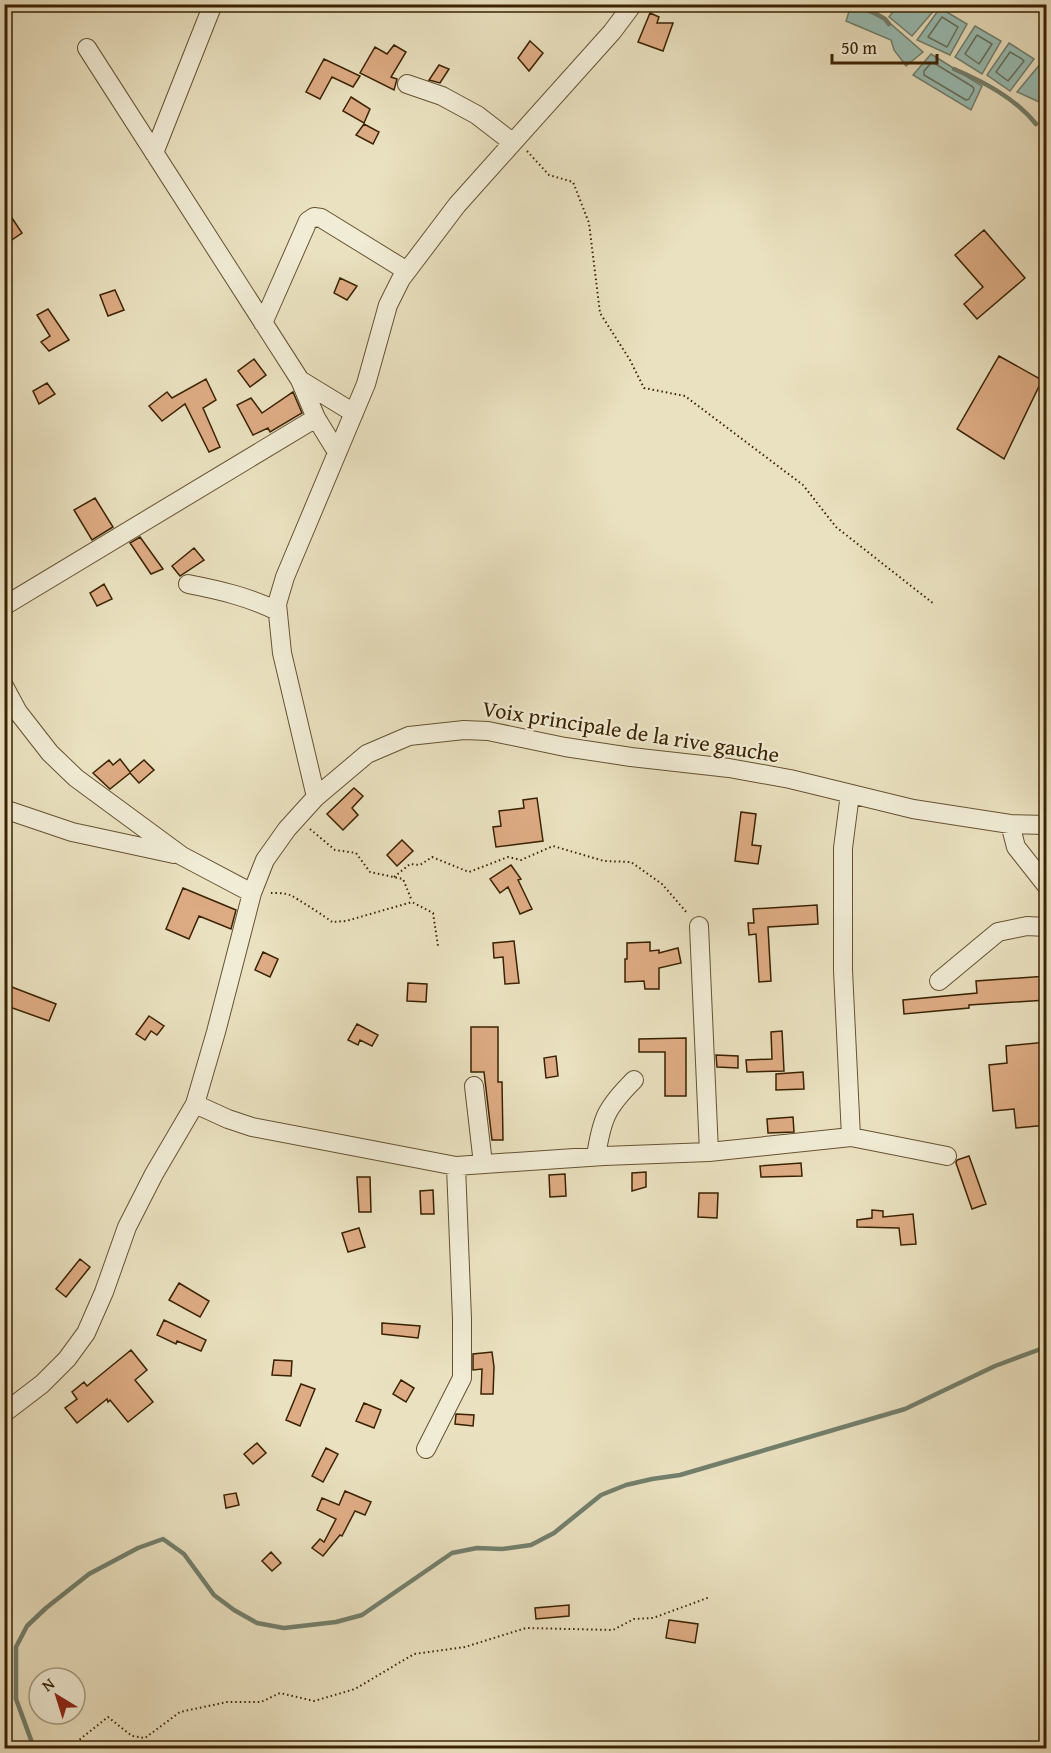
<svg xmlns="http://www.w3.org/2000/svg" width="1051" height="1753" font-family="'Gentium Book Plus',serif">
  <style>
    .water { fill: #98bdb4; stroke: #727f6c; stroke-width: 1.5 }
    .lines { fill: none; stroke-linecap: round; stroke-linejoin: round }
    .shore { stroke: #69705a; stroke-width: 1.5 }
    .stream { stroke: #727f6c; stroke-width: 4.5 }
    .building { fill: #deac84; stroke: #3a2201; stroke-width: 1.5 }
    .minor-casing { stroke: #665231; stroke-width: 20 }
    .path { stroke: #3a2201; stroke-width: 2; stroke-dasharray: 1.5 3; stroke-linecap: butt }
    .minor { stroke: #f1ecd6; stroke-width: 18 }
    .labels { text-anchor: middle; stroke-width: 4.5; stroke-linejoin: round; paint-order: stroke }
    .street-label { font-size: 22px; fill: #3a2201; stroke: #f1ecd6 }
  </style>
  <rect width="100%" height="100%" fill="#eae1c0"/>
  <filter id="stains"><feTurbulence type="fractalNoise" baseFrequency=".00333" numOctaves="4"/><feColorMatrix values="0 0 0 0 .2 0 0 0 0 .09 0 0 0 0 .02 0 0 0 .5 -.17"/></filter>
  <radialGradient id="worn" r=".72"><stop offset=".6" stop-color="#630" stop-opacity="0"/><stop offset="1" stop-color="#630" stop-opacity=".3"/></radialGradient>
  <path class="water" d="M899 4 934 5 937 7 912 36 889 17Z
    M851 5 885 19 923 52 906 66 894 50 891 40 846 21Z
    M940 8 967 24 950 55 917 40Z
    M975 26 1001 41 982 74 955 57Z
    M1009 43 1034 59 1010 91 987 75Z
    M931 54 982 86 971 110 913 75Z
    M1041 63 1046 66V105L1017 92Z"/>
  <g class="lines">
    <path class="shore" d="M942 17 958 27 947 47 928 37Z
      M977 35 992 44 979 64 965 54Z
      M1010 52 1022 59 1024 61 1008 81 996 72Z
      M931 63H934L973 87 974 90 969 99 966 100 924 75V71Z"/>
    <path class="stream" d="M859 4 885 19 889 24
      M954 69C984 82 1015 98 1036 124
      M34 1748 16 1699V1647L27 1626 46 1608 89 1574 138 1548 163 1539 184 1554 214 1595 234 1610 257 1623 284 1628 336 1622 362 1615 452 1553 477 1548 502 1549 531 1545 554 1533 601 1495 626 1485 652 1479 680 1475 905 1409 995 1366 1046 1347"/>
  </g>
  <path class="building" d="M650 13 659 17 657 23H673L663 51 638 42Z
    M530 41 543 53 529 71 518 58Z
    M394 45 406 52 391 77 397 79 394 90 360 73 375 47 387 54Z
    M324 59 360 76 353 87 332 77 320 99 306 92Z
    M439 65 449 69 440 83 429 80Z
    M351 97 370 109 364 123 343 111Z
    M364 124 379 132 373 144 356 135Z
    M12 218 22 233 4 245V223Z
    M984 230 1025 278 977 319 964 304 983 287 955 255Z
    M340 278 357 286 347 300 334 293Z
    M115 290 124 310 108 316 100 295Z
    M48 309 69 340 49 351 41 342 50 336 37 315Z
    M999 356 1042 380 1004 459 957 429Z
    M254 359 266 375 250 387 238 371Z
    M206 379 216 400 203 408 220 447 209 452 185 404 162 421 149 406 167 392 172 398Z
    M47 383 55 394 39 404 33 391Z
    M293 392 302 413 270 432 268 428 253 435 237 405 251 398 262 413Z
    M95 498 113 527 92 540 74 510Z
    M140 537 163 569 151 574 130 543Z
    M194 548 204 560 180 576 172 566Z
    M104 584 112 599 97 606 90 593Z
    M120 759 130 772 144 760 154 770 139 783 130 773 110 789 93 773 109 760 113 765Z
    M354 788 363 796 352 808 358 815 343 830 327 814Z
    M537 798 543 841 496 847 493 827 501 826 499 811 524 808 523 800Z
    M741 812 756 814 752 845 761 846 758 864 735 861Z
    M402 840 413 851 397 866 387 855Z
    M511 865 521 879 518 880 532 909 520 914 508 887 500 893 490 879Z
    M183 888 236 910 231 929 199 916 189 939 166 929Z
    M817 905 818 924 768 927 771 981 759 982 756 934 749 935 748 923H754L753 909Z
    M514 941 519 983 505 984 503 957 494 958 493 943Z
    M650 942V951L659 950V953L678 948 681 963 659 968V989H645L644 981 625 982V959H627V943Z
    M263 952 278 959 270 977 255 970Z
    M1047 976V1000L969 1005V1008L904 1014 903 1000 977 993 976 981Z
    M408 983 427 984 426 1002 407 1001Z
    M4 984 56 1004 49 1021 4 1005Z
    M149 1016 164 1026 157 1035 151 1031 145 1040 136 1034Z
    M357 1024 378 1035 372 1046 360 1040 358 1045 348 1040Z
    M471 1027H498V1082H502L503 1140H492L484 1072H471Z
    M782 1031 784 1071 747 1072 746 1060 772 1059 771 1032Z
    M686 1038V1096H665V1052H639V1039Z
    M1047 1042V1125L1016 1128 1014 1109 993 1111 989 1065 1007 1063 1006 1046Z
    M716 1055 738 1056V1068L717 1067Z
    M556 1056 558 1076 546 1078 544 1058Z
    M803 1072 804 1089 776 1090V1074Z
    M793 1117 794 1132 768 1133 767 1119Z
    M969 1156 986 1204 972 1209 956 1163 957 1160Z
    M801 1163 802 1176 761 1177 760 1166Z
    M646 1172V1187L632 1191V1173Z
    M565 1174 566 1196 550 1197 549 1175Z
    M357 1177H370L371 1212H359Z
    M433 1190 434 1214H421L420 1191Z
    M699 1193H718L717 1218 698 1217Z
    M872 1210 883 1211V1217L913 1214 916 1244 901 1245 899 1228 857 1227V1220L872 1218Z
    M359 1228 365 1247 348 1252 342 1233Z
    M80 1259 90 1267 66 1297 56 1289Z
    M179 1283 209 1301 200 1317 169 1300Z
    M164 1320 206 1340 201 1351 177 1341 176 1344 157 1335Z
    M382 1323 420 1326 418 1338 382 1334Z
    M131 1350 147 1370 135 1380 153 1402 128 1422 110 1400 108 1402 107 1399 77 1423 65 1408 77 1399 72 1392 84 1382 87 1386Z
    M492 1352 494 1367 493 1394H481L482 1369 473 1370V1354Z
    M274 1360 292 1361 291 1376 272 1375Z
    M401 1380 414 1388 406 1402 393 1394Z
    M301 1384 315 1389 300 1426 286 1420Z
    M364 1403 381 1410 374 1428 356 1421Z
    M456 1414 474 1415 473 1426 455 1424Z
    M257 1443 266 1453 253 1464 244 1454Z
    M326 1448 338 1454 323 1482 312 1476Z
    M345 1491 371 1502 365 1515 355 1511 342 1536 340 1535 323 1556 312 1548 320 1539 324 1542 336 1519 317 1510 322 1498 339 1505Z
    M236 1493 239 1505 226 1508 224 1495Z
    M271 1552 281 1563 272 1571 262 1561Z
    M569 1605V1616L536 1619 535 1608Z
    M669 1620 698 1624 695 1643 666 1638Z"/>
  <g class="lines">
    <g class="minor-casing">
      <path id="minor" d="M87 48 300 380 354 413
        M407 84 442 96 477 115 512 142
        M154 153 213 4
        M263 323 308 221 314 217 321 218 407 271
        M300 380 316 418 337 452
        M188 584C219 590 249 597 277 611
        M4 606 316 418
        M4 686 18 712 50 753 76 778 182 856 252 893
        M316 797 282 653 277 604 285 577 366 384 388 305 401 279 457 205 612 32 633 4
        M4 809 72 832 174 854
        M1010 824 1016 847 1046 885
        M699 926 709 1152
        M939 981 998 932 1027 926 1046 927
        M474 1086 483 1164
        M195 1104 228 1119 252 1127 456 1166 604 1156 709 1152 851 1137 843 970V848L850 794
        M851 1137 947 1156
        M596 1156C602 1118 606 1108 634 1080
        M4 1413 42 1384 67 1359 86 1333 104 1292 127 1227 154 1174 195 1104 216 1032 252 893 265 860 287 829 316 797 367 754 409 736 464 730 488 731 565 747 631 757 729 768 790 779 913 809 1010 824 1046 825
        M426 1449 462 1378V1319L456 1166"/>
    </g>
    <path class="path" d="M527 151 549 175 573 182 589 223 600 313 630 360 644 388 685 396 803 485 836 527 934 604
      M310 829 335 850 356 853 370 872 403 879 412 901
      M394 877 410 864 420 865 432 857 469 872 508 857 521 860 553 846 604 861 631 862 662 884 688 914
      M271 893C277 893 285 893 290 895 295 897 329 919 332 922L346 921 412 902 433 913 438 946
      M69 1748 108 1717 132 1736 145 1738 180 1712 227 1702H261L280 1693 314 1701 355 1689 414 1654 465 1647 526 1628 613 1630 634 1619 653 1618 710 1597"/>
    <use href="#minor" class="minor"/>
  </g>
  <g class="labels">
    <g class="street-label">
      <text transform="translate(631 731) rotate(9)" y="8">Voix principale de la rive gauche</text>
    </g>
  </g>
  <rect width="1051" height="1753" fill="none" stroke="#eae1c0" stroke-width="24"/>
  <rect x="6" y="6" width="1039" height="1741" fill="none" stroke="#3a2201" stroke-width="3"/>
  <rect x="12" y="12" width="1027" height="1729" fill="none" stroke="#3a2201" stroke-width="1.5"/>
  <g transform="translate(57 1696) rotate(322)"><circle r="28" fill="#f1ecd6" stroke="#a89b81" stroke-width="1.5"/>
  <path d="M0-4.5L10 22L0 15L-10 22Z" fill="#8f2418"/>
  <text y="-9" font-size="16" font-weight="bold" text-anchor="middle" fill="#3a2201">N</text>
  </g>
  <path d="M832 54v9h105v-9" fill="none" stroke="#3a2201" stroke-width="3"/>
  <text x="841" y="54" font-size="18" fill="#3a2201" stroke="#f1ecd6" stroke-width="4.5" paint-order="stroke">50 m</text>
  <rect width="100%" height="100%" filter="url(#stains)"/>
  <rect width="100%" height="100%" fill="url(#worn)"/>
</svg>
